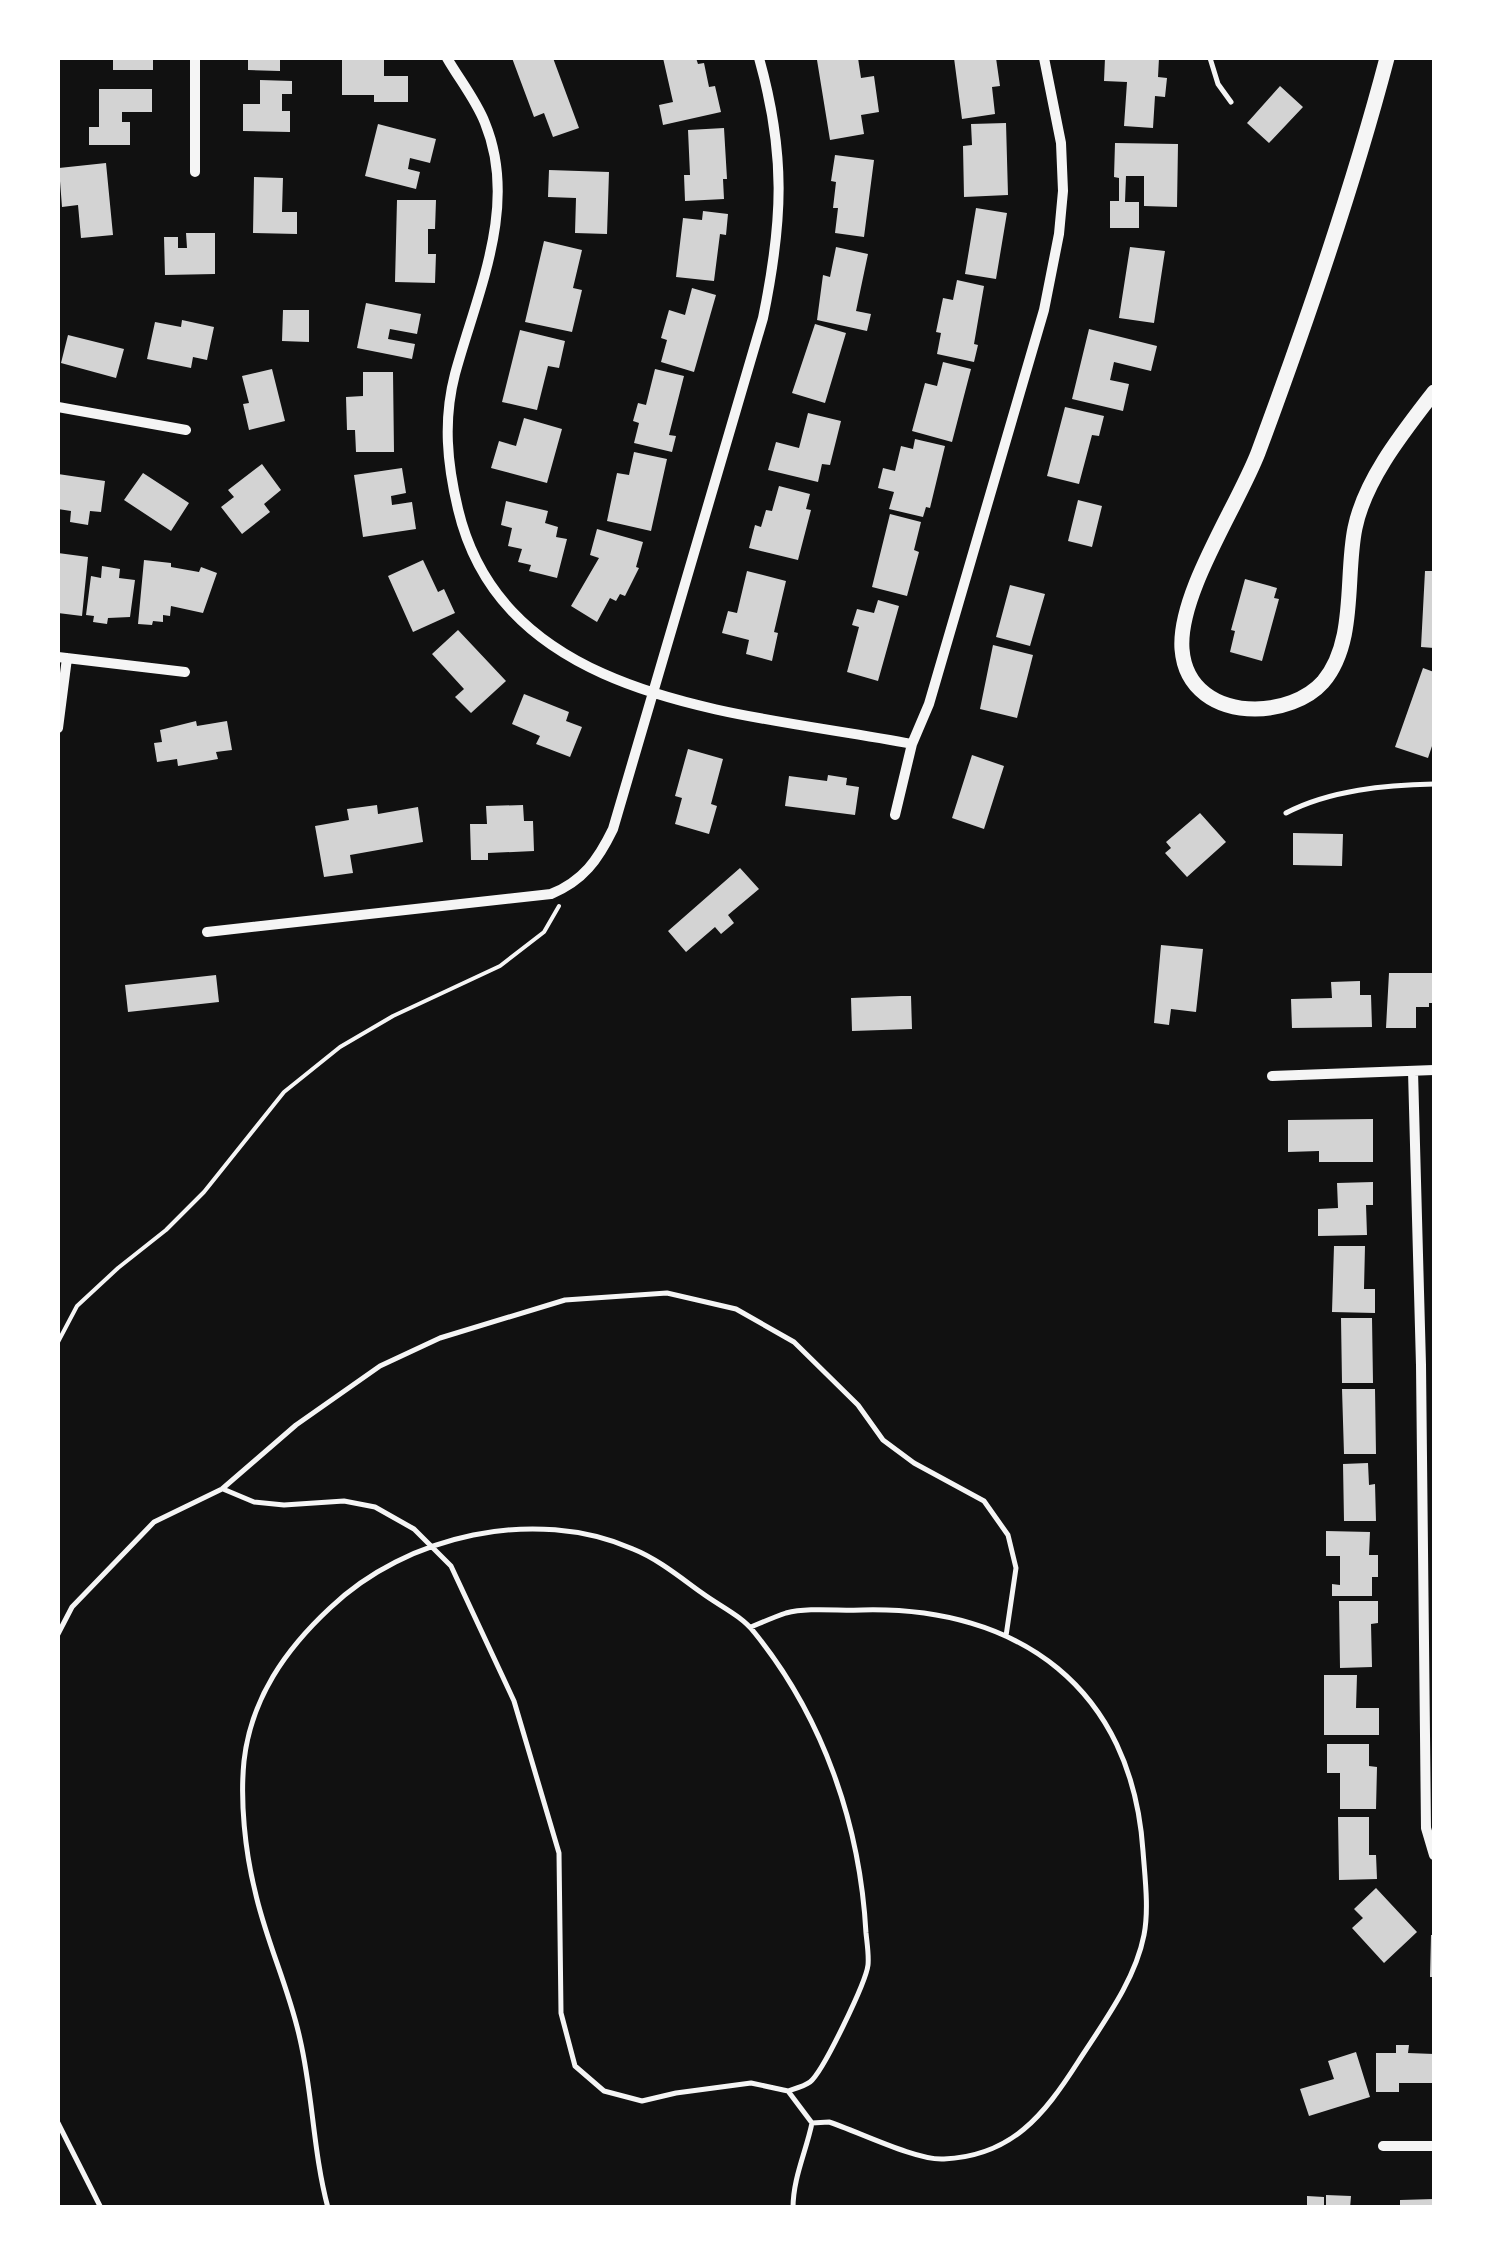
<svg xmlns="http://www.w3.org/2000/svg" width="1492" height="2265" font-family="Cabin,sans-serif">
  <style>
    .building { fill: #d3d3d3 }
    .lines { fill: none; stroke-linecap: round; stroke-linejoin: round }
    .path { stroke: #f5f5f5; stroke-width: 4 }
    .service { stroke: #f5f5f5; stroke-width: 5 }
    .minor { stroke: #f5f5f5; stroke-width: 10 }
    .secondary { stroke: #f5f5f5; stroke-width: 15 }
  </style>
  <rect width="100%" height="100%" fill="#111"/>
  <path class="building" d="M113 58H153V70H113Z
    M248 58H280V71L248 70Z
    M342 58H384V76H408V102H374V95H342Z
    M512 58H553L579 128 553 137 544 113 534 117Z
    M663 58H696L698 64 704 63 709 87 715 86 721 112 663 125 659 105 673 102Z
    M832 58H858L861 78 874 76 879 112 861 115 864 134 830 140 817 60Z
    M954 58H996L1000 86 992 87 995 114 962 119Z
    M1105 58H1159L1158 77 1167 78 1165 97 1155 96 1153 128 1124 126 1127 82 1104 81Z
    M260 80 292 81V94H282V111H290V132L243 131V104H260Z
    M1280 86 1303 107 1269 143 1247 123Z
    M99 89H152V112H122V122H130V145H89V127H99Z
    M1006 123 1008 195 964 197 963 146 972 145 971 124Z
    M378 124 436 139 430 163 410 158 408 169 420 172 416 189 365 176Z
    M724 128 727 179H723L724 199 685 201 684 175H690L688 130Z
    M1115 143 1178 144 1177 207 1144 206V176H1126L1125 202H1139V228H1110V201H1119V178L1114 177Z
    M835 155 874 160 864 237 835 233 838 208H833L836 182 831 181Z
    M106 163 113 235 81 238 78 205 62 207 59 168Z
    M549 170 609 172 607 234 575 233 576 198 548 197Z
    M254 177 283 178 282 212H297V234L253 233Z
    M397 200H436L435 229H428V254H436L435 283 395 282Z
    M976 208 1007 213 996 279 965 274Z
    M703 211 728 214 726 235 720 234 714 281 676 277 683 218 702 220Z
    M186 233H215V274L165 275 164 237H178V248H187Z
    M544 241 582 250 573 288 582 290 572 332 525 322Z
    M836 247 868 254 856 311 871 314 867 331 817 320 823 275 830 277Z
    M1130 247 1165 251 1154 323 1119 318Z
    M957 280 984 286 974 344 978 345 974 362 937 354 941 333 936 332 943 298 953 300Z
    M692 288 716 295 694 372 661 362 667 340 661 338 669 310 685 315Z
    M366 303 421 314 417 334 390 329 388 339 415 344 412 359 357 348Z
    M283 310H309V342L282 341Z
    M182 320 214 327 207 360 193 357 191 368 147 359 155 322 181 327Z
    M815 324 846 333 825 403 792 393Z
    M1089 329 1157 346 1151 371 1114 362 1110 380 1129 384 1123 411 1072 399Z
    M520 330 565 341 559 368 548 366 537 410 502 402Z
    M68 335 124 349 116 378 61 363Z
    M943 362 971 369 952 442 912 431 925 383 937 386Z
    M272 369 285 421 249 430 243 404 249 403 242 376Z
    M655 369 684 376 669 435 676 436 672 452 634 443 639 423 633 421 638 403 646 405Z
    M363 372H393L394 452H356L355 430H347L346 397 363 396Z
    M1065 407 1104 416 1099 436 1092 435 1079 484 1047 476Z
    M808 413 841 421 830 465 822 464 818 482 768 470 776 442 799 448Z
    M524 418 562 429 547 483 491 468 499 441 516 446Z
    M915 439 945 446 930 508 926 507 923 517 889 509 894 492 878 488 883 468 895 471 901 446 913 449Z
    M634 452 667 459 651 531 607 521 617 473 629 475Z
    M262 464 281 490 264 504 270 512 242 534 221 507 234 497 228 490Z
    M402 468 406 493 391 496 392 505 412 502 416 529 363 537 354 475Z
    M143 473 189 503 171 531 124 500Z
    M58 474 105 481 101 512 90 511 88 525 70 522 71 511 58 509Z
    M779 486 810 494 806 509 811 510 798 560 749 548 755 525 761 527 766 510 772 511Z
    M1078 500 1102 506 1092 547 1068 541Z
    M506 501 548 511 545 523 558 527 556 537 567 539 557 578 529 571 531 565 518 562 522 549 508 546 512 528 501 525Z
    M890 514 921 522 914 550 919 552 907 596 872 587Z
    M597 529 643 542 636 567 639 568 625 596 620 594 616 601 610 598 597 622 571 606 599 558 590 555Z
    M58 553 88 557 82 616 58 613Z
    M144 560 171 563V567L199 572 201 567 217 573 203 613 171 606 170 616 163 615V622L153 621 152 625 138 624Z
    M423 560 438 592 444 589 455 613 413 632 388 576Z
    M102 566 120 569 119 578 135 580 130 617 108 618 107 624 93 622 94 616 86 615 91 576 101 578Z
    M747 571 786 581 774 632 778 633 772 661 746 654 749 640 722 633 728 611 737 613Z
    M1425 571H1434V648L1421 647Z
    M1245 579 1277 588 1274 598 1279 599 1262 661 1230 652 1235 631 1231 630Z
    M1010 585 1045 594 1030 646 996 637Z
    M878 600 899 606 878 681 847 672 859 627 852 625 857 609 874 613Z
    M458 630 506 681 471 713 455 697 464 689 432 654Z
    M993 645 1033 655 1017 718 980 709Z
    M1423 668 1434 672V740L1428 758 1395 747Z
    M524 694 569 712 566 721 582 727 570 757 536 744 540 736 512 724Z
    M196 721 197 726 227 721 232 750 216 752 218 759 178 766 177 759 157 762 154 743 162 742 160 730Z
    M688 749 723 759 711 804 717 806 709 834 675 824 682 798 675 796Z
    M972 755 1004 766 984 829 952 818Z
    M828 775 847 778 846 785 859 787 855 815 785 806 789 776 827 781Z
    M377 805 378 814 418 807 423 842 350 855 353 873 324 877 315 826 349 820 347 809Z
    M523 805 524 821H533L534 851 488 853V860H471L470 824H487L486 806Z
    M1200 813 1226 842 1187 877 1165 853 1171 848 1166 842Z
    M1293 833 1343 834 1342 866 1293 865Z
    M740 868 759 889 728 915 734 923 721 934 715 927 686 952 668 931Z
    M1161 945 1203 949 1196 1012 1171 1009 1169 1025 1154 1023Z
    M1389 973H1434V1003H1429V1007H1416V1028H1386Z
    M216 975 219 1002 128 1012 125 985Z
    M1360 981V995H1371L1372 1027 1292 1028 1291 999 1332 998 1331 982Z
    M901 996H911L912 1029 852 1031 851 998Z
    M1373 1119V1162H1319V1151L1288 1152V1120Z
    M1373 1182V1205H1366L1367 1235 1318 1236V1209L1338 1208 1337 1183Z
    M1334 1246H1365L1364 1289H1375V1313L1332 1312Z
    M1341 1318H1372L1373 1383H1342Z
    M1342 1389H1375L1376 1454H1344Z
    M1368 1463 1369 1485 1375 1484 1376 1521H1344L1343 1464Z
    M1326 1531 1370 1532 1369 1555H1378V1577H1372V1596H1332V1584L1340 1585V1556H1326Z
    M1339 1601H1378V1623L1371 1624 1372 1667 1340 1668Z
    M1324 1675H1357L1356 1708H1379V1735H1324Z
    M1327 1744H1369V1766L1377 1767 1376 1809H1340V1773H1327Z
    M1338 1817H1369V1855H1376L1377 1879 1339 1880Z
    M1376 1888 1417 1932 1384 1963 1352 1928 1363 1918 1354 1909Z
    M1431 1935H1434V1977H1430Z
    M1396 2045H1409L1408 2053 1434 2054V2083H1399V2092H1376V2053H1396Z
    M1356 2052 1370 2097 1309 2116 1300 2089 1334 2079 1328 2061Z
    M1326 2195 1351 2196 1350 2208H1326Z
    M1307 2196 1324 2197V2208H1307Z
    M1434 2199V2208H1400V2200Z"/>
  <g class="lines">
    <path class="path" d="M58 1342 77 1306 118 1268 166 1230 204 1192 284 1092 340 1047 393 1016 500 966 544 932 559 906"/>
    <path class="service" d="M1210 58 1218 84 1231 102
      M1286 813C1330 790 1386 785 1434 784
      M223 1489 254 1502 284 1505 344 1501 375 1507 414 1529 451 1566 514 1701 559 1853 561 2013 575 2066 604 2091 642 2101 676 2093 751 2083 788 2091
      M751 1627C763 1622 774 1617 786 1613 809 1607 839 1611 862 1610 1020 1606 1132 1689 1143 1851 1145 1878 1149 1909 1144 1935 1135 1981 1103 2023 1078 2062 1044 2115 1012 2156 944 2159 917 2161 857 2131 829 2122L812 2123
      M58 1634 72 1607 154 1522 222 1489 296 1425 380 1366 440 1338 565 1300 667 1293 736 1309 794 1342 858 1405 883 1440 914 1463 984 1501 1008 1535 1016 1568 1006 1636
      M58 2123 101 2208
      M328 2208C313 2152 313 2095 300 2039 289 1988 266 1941 255 1891 245 1851 240 1801 244 1761 251 1698 286 1649 330 1608 406 1535 535 1506 633 1549 658 1559 681 1578 702 1593 718 1605 742 1616 754 1632 823 1717 860 1824 866 1933 867 1943 869 1955 868 1965 866 1982 823 2072 810 2082 805 2086 794 2089 788 2091L812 2123C806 2152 793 2178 793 2208"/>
    <path class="minor" d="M447 58C459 79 476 100 485 123 519 206 477 293 455 374 443 420 447 463 458 509 505 707 749 712 912 744
      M195 172V58
      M58 407 186 430
      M58 657 185 672
      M58 728 67 658
      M895 815 912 744 929 704 1044 310 1059 234 1063 191 1061 143 1044 58
      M207 932 551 894C583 881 598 860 613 829L763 318C783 221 786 154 759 58
      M1413 1071 1421 1365 1426 1828 1434 1855
      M1272 1076 1434 1070
      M1383 2146H1434"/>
    <path class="secondary" d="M1387 58C1352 191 1306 324 1258 453 1237 507 1178 594 1182 649 1185 689 1217 709 1255 709 1279 709 1307 700 1323 682 1357 642 1345 576 1355 528 1365 479 1404 431 1434 392"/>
  </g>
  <rect width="1492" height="2265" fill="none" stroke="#ffffff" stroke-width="120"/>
</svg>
